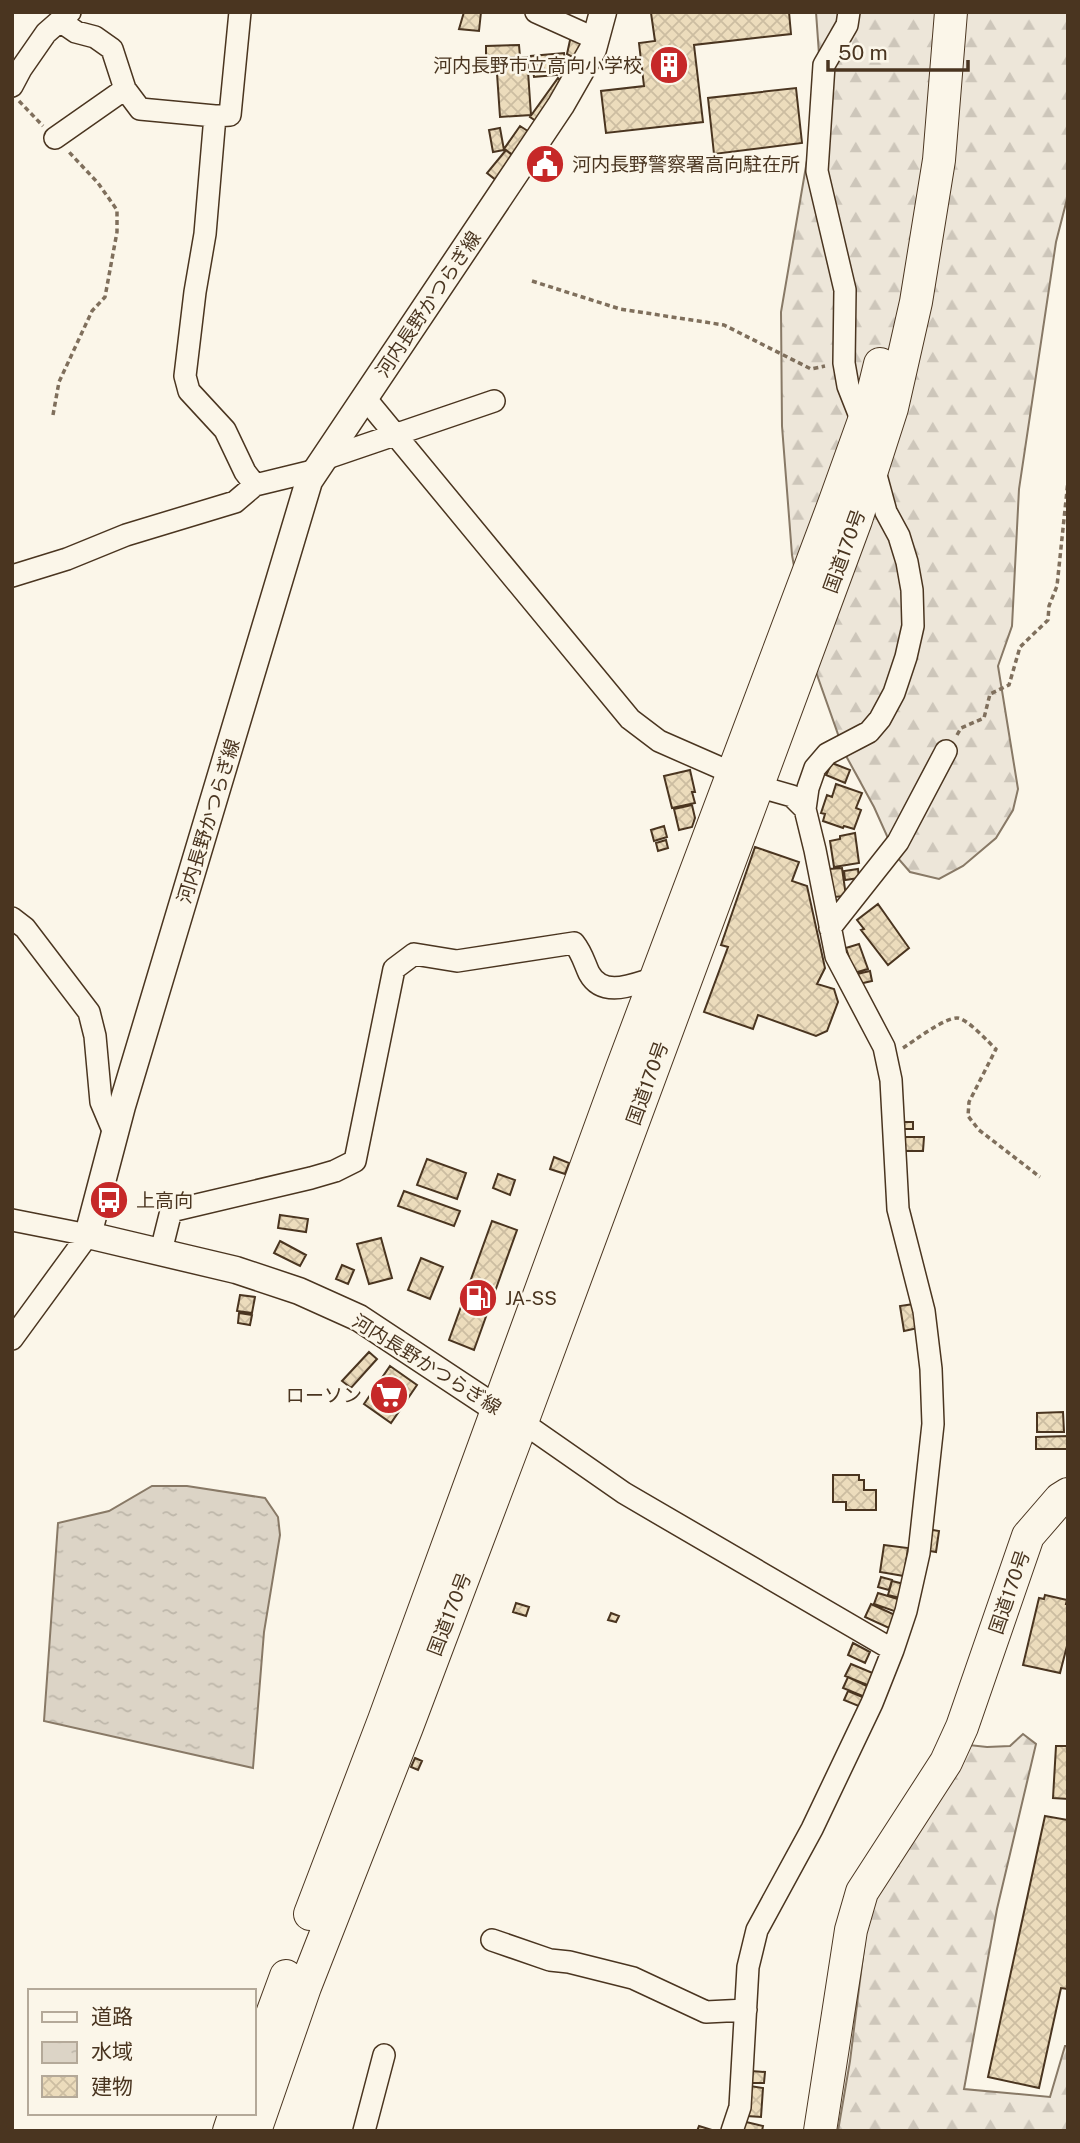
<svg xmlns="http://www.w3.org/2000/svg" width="1080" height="2143" font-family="'Public Sans','Noto Sans JP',sans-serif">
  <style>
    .forest { fill: url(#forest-firs); stroke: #887966; stroke-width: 2 }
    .water { fill: url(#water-ripples); stroke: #887966; stroke-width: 2 }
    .building { fill: url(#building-cross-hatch); stroke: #4a3520; stroke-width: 2 }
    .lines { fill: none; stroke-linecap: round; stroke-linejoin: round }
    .minor-casing { stroke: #4a3520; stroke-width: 24 }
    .major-casing { stroke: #4a3520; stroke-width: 29 }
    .highway-casing { stroke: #4a3520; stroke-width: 34 }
    .path { stroke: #7f6f5c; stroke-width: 3.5; stroke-dasharray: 5 3.5; stroke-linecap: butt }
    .minor { stroke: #fbf6e9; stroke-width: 21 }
    .major { stroke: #fbf6e9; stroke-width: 26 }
    .highway { stroke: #fbf6e9; stroke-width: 32 }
    .labels { text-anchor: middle; stroke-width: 5; stroke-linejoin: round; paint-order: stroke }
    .poi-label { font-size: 19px; fill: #4a3520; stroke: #fbf6e9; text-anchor: start }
    .street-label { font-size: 19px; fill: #4a3520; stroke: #fbf6e9 }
  </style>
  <defs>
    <pattern id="forest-firs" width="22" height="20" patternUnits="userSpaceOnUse" patternTransform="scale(1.75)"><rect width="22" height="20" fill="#ede6d9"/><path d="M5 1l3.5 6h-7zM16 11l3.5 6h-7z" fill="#cdc6ba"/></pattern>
    <pattern id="water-ripples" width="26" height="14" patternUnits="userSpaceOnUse" patternTransform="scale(1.75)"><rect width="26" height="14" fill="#dcd4c6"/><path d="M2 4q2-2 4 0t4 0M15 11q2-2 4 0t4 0" fill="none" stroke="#beb7aa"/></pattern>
    <pattern id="building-cross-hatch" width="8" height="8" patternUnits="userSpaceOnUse" patternTransform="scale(1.75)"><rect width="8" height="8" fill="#ecdcbc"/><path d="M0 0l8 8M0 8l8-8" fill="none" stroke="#ccbda1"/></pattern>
  </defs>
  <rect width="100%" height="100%" fill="#fbf6e9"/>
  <path class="forest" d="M816 12H1068V195L1056 242 1019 489 1012 626 998 666 1018 789 1013 810 996 838 963 866 939 879 910 872 896 856 874 807 845 754 810 655 792 555 782 426 781 312 810 143 819 54Z
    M1023 1734 1036 1744 997 1909 964 2089 1050 2097 1065 2046H1068V2131H838L850 2061 867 1924 876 1890 969 1745 987 1747 1010 1746Z"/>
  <path class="water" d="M152 1486H187L265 1498 278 1517 280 1535 264 1632 253 1768 44 1721 58 1523 109 1511Z"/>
  <path class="building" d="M464 12H481L479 31 459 29Z
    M789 12 791 34 694 45 703 122 606 133 601 91 644 86 639 43 655 41 651 13Z
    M572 31 593 40 582 62 567 54Z
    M519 45 520 57 486 58V46Z
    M564 53 566 74 534 77 531 56Z
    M527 57 531 115 500 117 496 59Z
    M558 78 569 86 542 125 530 117Z
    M796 88 802 143 714 154 708 98Z
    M520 126 537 137 521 160 504 149Z
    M500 128 504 150 493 152 489 130Z
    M506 150 520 162 501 184 487 173Z
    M546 150 559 160 544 179 531 169Z
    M832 763 850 770 845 783 826 775Z
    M690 770 695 792H692L695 803 672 808 664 776Z
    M836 784 862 793 856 808 861 810 854 829 844 826 843 828 823 821 825 814 821 813 827 795 832 797Z
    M692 805 695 818 692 827 679 830 674 809Z
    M664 826 667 837 654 841 651 830Z
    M855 833 859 863 834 867 830 841 840 839V836Z
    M666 840 668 848 658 851 656 843Z
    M755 847 799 862 792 881 807 886 825 968 817 984 834 989 838 1002 827 1031 816 1036 758 1015 753 1029 704 1012 728 947 721 945Z
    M842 868 846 896 833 897 829 869Z
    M858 869 859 878 845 880 844 871Z
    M878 904 909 948 888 965 861 930 864 929 857 920Z
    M859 944 868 969 854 973 846 948Z
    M870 971 872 981 859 984 857 974Z
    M902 1122H913V1129H902Z
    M902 1137H924L923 1151H902Z
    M554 1157 569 1163 565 1174 550 1169Z
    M427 1159 466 1173 457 1199 417 1185Z
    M498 1174 515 1180 510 1195 493 1188Z
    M404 1191 460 1211 454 1226 398 1206Z
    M280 1215 308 1219 306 1232 278 1228Z
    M492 1221 517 1230 474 1350 449 1340Z
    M381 1238 392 1278 369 1284 357 1244Z
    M280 1241 306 1255 300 1266 274 1253Z
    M421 1258 443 1267 430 1299 408 1290Z
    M342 1265 354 1270 348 1284 336 1279Z
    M240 1295 255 1297 252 1313 237 1311Z
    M914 1304 918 1328 904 1331 900 1306Z
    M239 1313 252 1315 250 1325 238 1323Z
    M369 1352 377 1359 351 1388 342 1381Z
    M390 1366 417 1385 391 1423 364 1404Z
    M1063 1412 1064 1432H1037V1413Z
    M1068 1436V1449H1036V1437Z
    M833 1475H859V1480H864V1490H876V1510H846V1502H833Z
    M927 1529 939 1531 936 1552 924 1550Z
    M884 1545 908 1548 904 1576 880 1572Z
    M881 1577 892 1580 889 1590 878 1587Z
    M892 1581 904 1584 900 1598 888 1595Z
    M878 1593 901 1600 897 1612 874 1604Z
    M1045 1595 1067 1600 1066 1604H1068V1642L1060 1673 1023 1665 1039 1598 1044 1599Z
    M516 1603 529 1607 526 1616 513 1612Z
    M871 1604 895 1615 889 1628 865 1617Z
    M611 1613 619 1616 616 1622 608 1620Z
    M853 1643 870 1652 865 1663 848 1655Z
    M851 1664 875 1674 870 1686 845 1676Z
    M848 1677 869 1687 865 1697 843 1688Z
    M848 1691 865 1698 861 1707 844 1700Z
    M1056 1746H1068V1799L1053 1798Z
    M415 1758 422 1761 418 1770 411 1767Z
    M1045 1816 1068 1820V1989L1061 1988 1039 2088 988 2077Z
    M751 2071 765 2072 764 2083H751Z
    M750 2086 763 2088 761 2117 747 2116Z
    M742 2121 763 2126 762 2131H740Z
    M699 2126 715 2131H697Z"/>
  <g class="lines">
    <g class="minor-casing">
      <path id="minor" d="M536 12 596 39
        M849 12 847 25 824 65 817 171 845 290 844 363 848 386 863 424
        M60 21 76 32 95 37 112 49 125 89
        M12 86 21 69 46 33 70 12
        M215 116 205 234 195 292 185 376 189 391 225 430 245 472 255 485
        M55 138 125 89 140 109 215 116 230 115 240 12
        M365 398 630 719 659 741 732 773 757 786 792 796 805 809 815 850 836 956 884 1047 891 1080 898 1209 924 1311 931 1369 933 1424 919 1553 906 1611 893 1650 872 1703 812 1829 757 1930 748 1967 740 2107 732 2131
        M324 459 494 401
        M12 576 67 559 126 535 235 502 255 485 317 470
        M805 809 808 788 815 768 827 754 869 732 880 719 894 693 906 657 913 626 912 590 907 562 899 536 886 512 874 468
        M12 918 25 928 89 1012 95 1036 101 1102 115 1135
        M830 928 898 842 946 751
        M12 1220 88 1235 12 1339
        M161 1251 171 1211 311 1178 335 1171 355 1161 394 969 414 954 457 961 574 943C582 953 584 962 589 973 603 999 634 984 655 978
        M522 1422 624 1493 893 1650
        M492 1940 550 1960 569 1962 633 1978 706 2012 746 2010
        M364 2131 384 2055"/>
    </g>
    <g class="major-casing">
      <path id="major" d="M515 1418 498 1410 359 1318 299 1291 236 1270 88 1235 122 1106 309 481 561 105 593 49 603 12"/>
    </g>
    <g class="highway-casing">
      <path id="highway" d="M310 1914 384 1720 622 1068 834 504 871 401 880 364
        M254 2063 286 1976
        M229 2131 235 2113
        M255 2131 305 1987 407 1727 522 1422 856 520 892 408 916 302 939 160 951 12
        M820 2131 851 1930 862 1892 946 1762 962 1727 1028 1536 1060 1499 1068 1494"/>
    </g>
    <path class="path" d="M19 101 43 126
      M532 281 620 309 724 325 811 369 825 366
      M53 415 59 382 92 311 105 297 117 232V210L98 183 68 151
      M957 735 961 728 984 718 990 694 1009 685 1020 647 1048 620 1049 606 1057 586 1068 481
      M903 1048C914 1041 944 1018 957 1018 967 1018 988 1042 996 1049L969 1102 968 1116 979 1130 1040 1177"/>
    <use href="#minor" class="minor"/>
    <use href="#major" class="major"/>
    <use href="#highway" class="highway"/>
  </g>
  <defs>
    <g id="building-disc" transform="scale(2.0125)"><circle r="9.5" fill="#c62828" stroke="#fbf6e9"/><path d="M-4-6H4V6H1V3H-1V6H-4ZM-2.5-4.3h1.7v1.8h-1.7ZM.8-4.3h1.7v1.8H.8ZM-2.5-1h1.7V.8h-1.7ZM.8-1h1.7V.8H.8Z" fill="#fff"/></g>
    <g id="civic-disc" transform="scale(2.0125)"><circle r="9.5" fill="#c62828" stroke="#fbf6e9"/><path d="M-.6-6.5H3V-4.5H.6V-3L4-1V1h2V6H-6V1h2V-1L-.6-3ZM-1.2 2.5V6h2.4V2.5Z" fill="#fff"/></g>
    <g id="bus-disc" transform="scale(2.0125)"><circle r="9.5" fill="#c62828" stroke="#fbf6e9"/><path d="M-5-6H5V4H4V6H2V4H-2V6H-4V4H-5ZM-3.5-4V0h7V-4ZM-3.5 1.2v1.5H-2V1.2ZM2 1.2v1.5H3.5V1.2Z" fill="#fff"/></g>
    <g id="fuel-disc" transform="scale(2.0125)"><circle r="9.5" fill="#c62828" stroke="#fbf6e9"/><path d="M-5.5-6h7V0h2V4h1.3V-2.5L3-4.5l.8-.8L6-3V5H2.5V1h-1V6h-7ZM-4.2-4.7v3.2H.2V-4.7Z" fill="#fff"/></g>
    <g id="supermarket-disc" transform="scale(2.0125)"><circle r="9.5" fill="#c62828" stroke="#fbf6e9"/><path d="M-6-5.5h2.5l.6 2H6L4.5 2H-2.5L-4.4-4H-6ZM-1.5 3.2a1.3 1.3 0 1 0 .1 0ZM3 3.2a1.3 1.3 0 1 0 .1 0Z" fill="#fff"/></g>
  </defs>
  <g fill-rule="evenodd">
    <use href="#building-disc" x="669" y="65"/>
    <use href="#civic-disc" x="545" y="164"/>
    <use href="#bus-disc" x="109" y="1200"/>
    <use href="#fuel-disc" x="478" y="1298"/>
    <use href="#supermarket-disc" x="389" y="1395"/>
  </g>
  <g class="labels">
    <g class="poi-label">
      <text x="642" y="72" text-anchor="end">河内長野市立高向小学校</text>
      <text x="572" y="171">河内長野警察署高向駐在所</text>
      <text x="136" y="1207">上高向</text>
      <text x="505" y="1305">JA-SS</text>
      <text x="362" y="1402" text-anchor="end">ローソン</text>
    </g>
    <g class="street-label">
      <text transform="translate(428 304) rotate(-56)" y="7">河内長野かつらぎ線</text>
      <text transform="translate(844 551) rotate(-70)" y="7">国道170号</text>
      <text transform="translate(208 821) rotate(-73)" y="7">河内長野かつらぎ線</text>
      <text transform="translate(647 1083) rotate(-70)" y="7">国道170号</text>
      <text transform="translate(427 1364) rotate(32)" y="7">河内長野かつらぎ線</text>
      <text transform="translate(1009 1592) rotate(-71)" y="7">国道170号</text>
      <text transform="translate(449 1614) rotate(-69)" y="7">国道170号</text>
    </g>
  </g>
  <rect width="1080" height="2143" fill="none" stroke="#4a3520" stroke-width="28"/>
  <rect x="28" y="1989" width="228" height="126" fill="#fbf6e9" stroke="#b4a999" stroke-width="2"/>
  <rect x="42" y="2012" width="35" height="10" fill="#fbf6e9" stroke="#b4a999" stroke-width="2"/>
  <text x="91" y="2024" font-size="21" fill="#4a3520">道路</text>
  <rect x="42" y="2042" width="35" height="21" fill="url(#water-ripples)" stroke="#b4a999" stroke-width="2"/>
  <text x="91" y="2059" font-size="21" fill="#4a3520">水域</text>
  <rect x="42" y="2076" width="35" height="21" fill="url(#building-cross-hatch)" stroke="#b4a999" stroke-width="2"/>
  <text x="91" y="2094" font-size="21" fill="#4a3520">建物</text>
  <path d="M828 60v10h140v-10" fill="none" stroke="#4a3520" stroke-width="3.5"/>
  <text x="838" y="60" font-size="21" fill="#4a3520" stroke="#fbf6e9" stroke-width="5" paint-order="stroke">50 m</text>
</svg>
